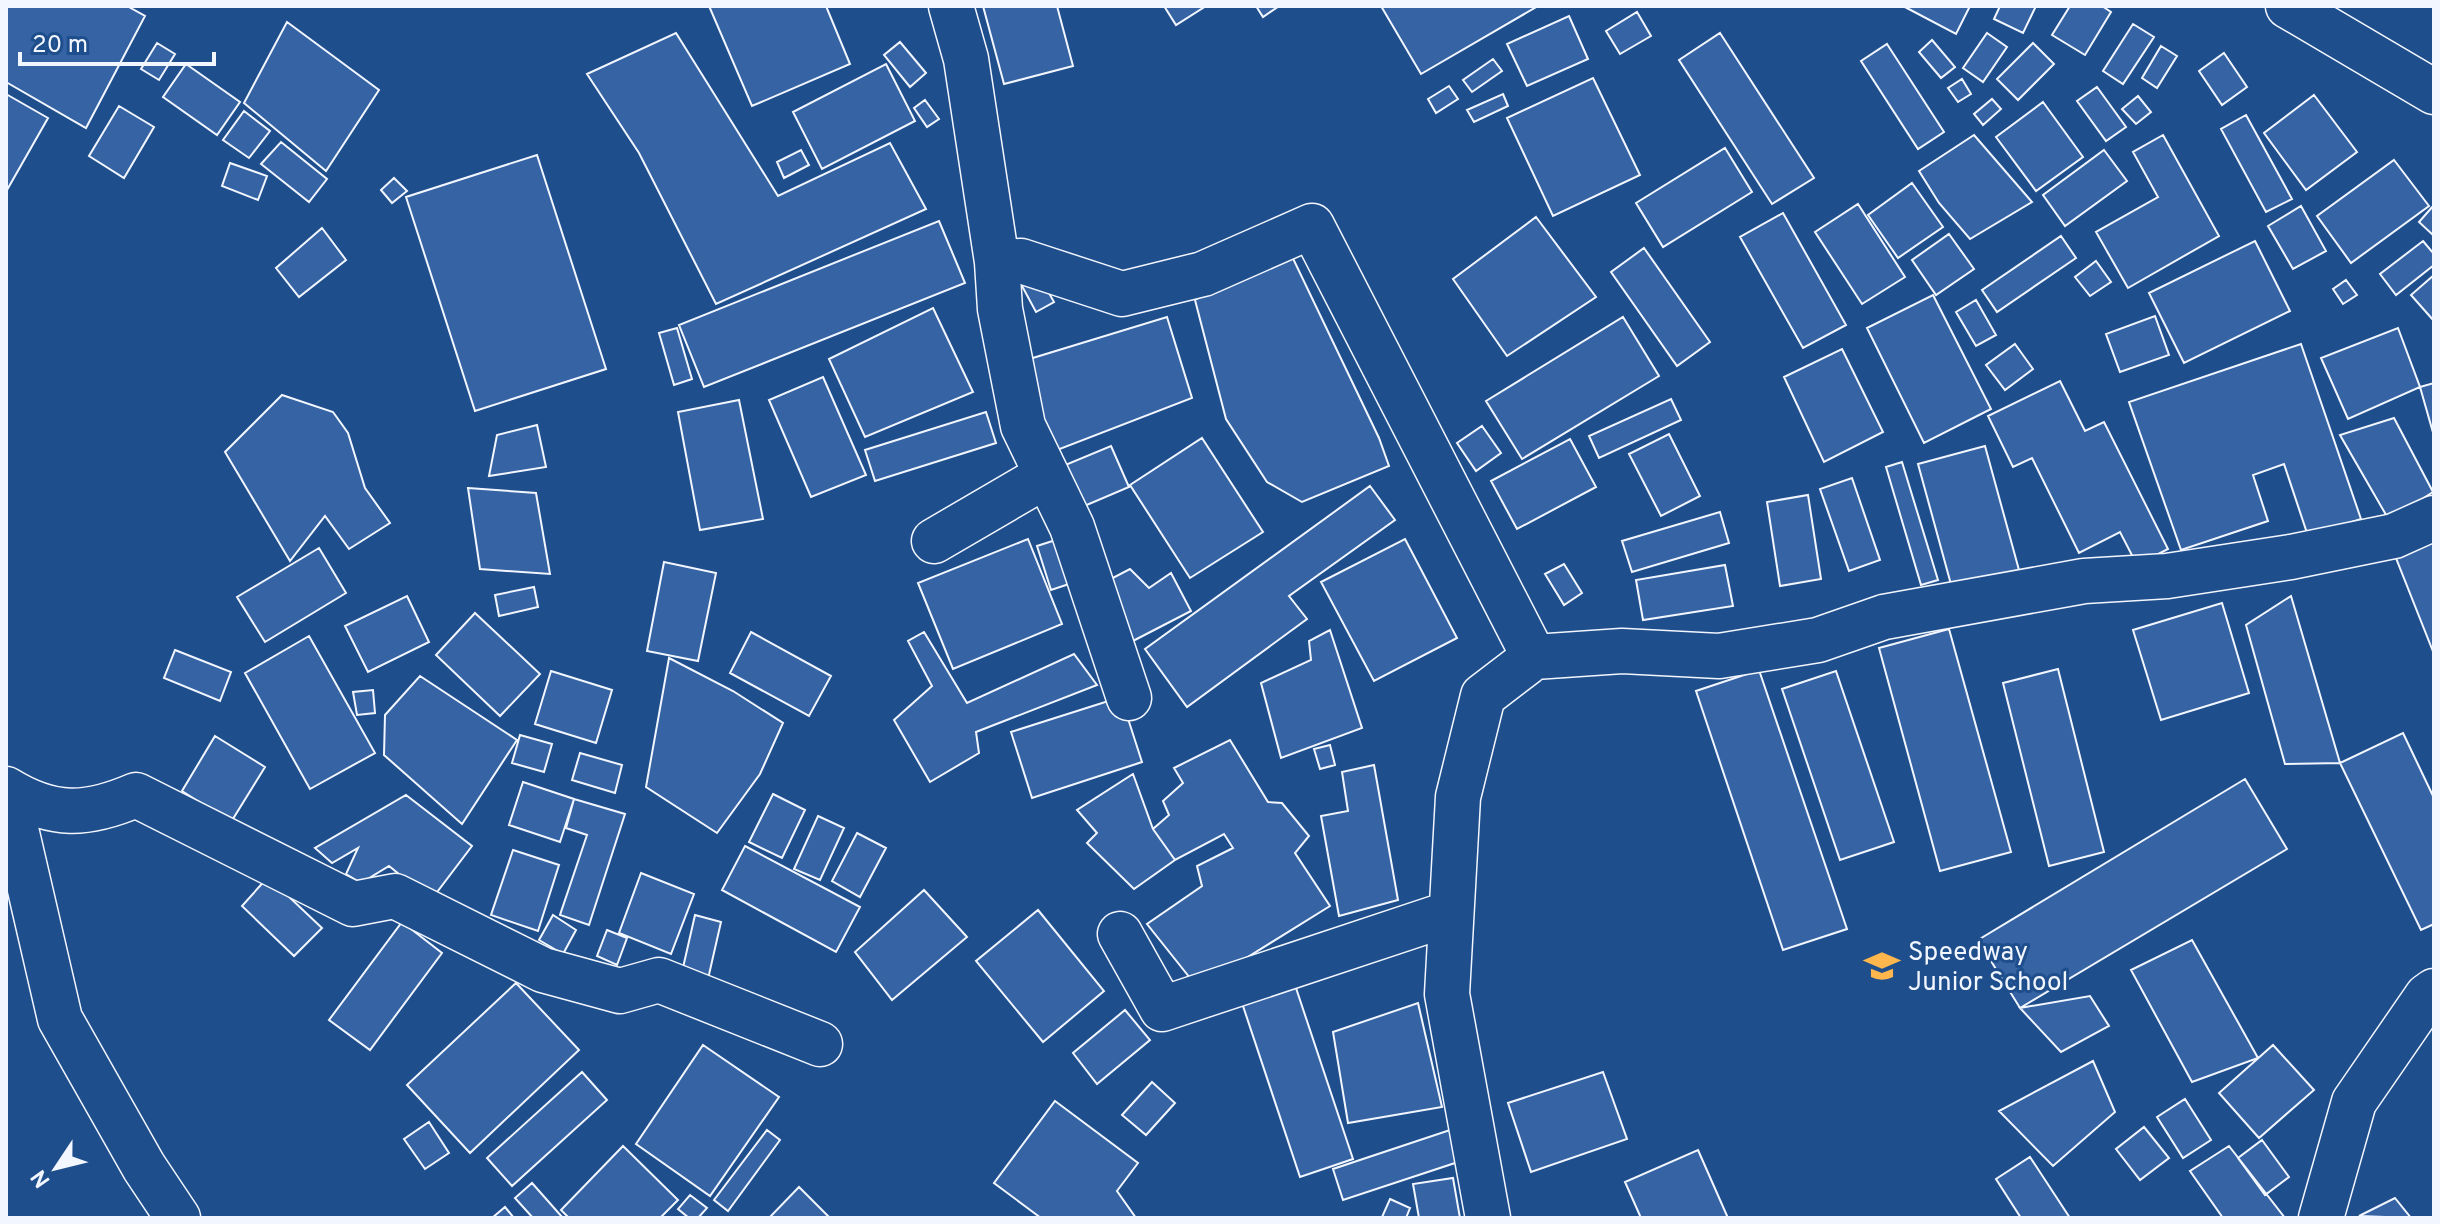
<svg xmlns="http://www.w3.org/2000/svg" width="2440" height="1224" font-family="Overpass,sans-serif">
  <style>
    .building { fill: #3563a3; stroke: #f2f6ff; stroke-width: 2 }
    .lines { fill: none; stroke-linecap: round; stroke-linejoin: round }
    .minor-casing { stroke: #f2f6ff; stroke-width: 47 }
    .minor { stroke: #1f4e8c; stroke-width: 44 }
    .labels { text-anchor: middle; stroke-width: 6; stroke-linejoin: round; paint-order: stroke }
    .poi-label { font-size: 26px; fill: #f2f6ff; stroke: #1f4e8c; text-anchor: start }
  </style>
  <rect width="100%" height="100%" fill="#1f4e8c"/>
  <path class="building" d="M6 6H127L145 16 86 128 6 82Z
    M709 6H826L850 64 752 106Z
    M983 6H1057L1073 66 1004 84Z
    M1164 6H1206L1176 25Z
    M1256 6H1279L1263 17Z
    M1381 6H1538L1421 74Z
    M1903 6H1970L1956 34Z
    M2000 6H2036L2023 33 1994 19Z
    M2070 6H2102L2111 12 2085 55 2052 35Z
    M1637 12 1651 36 1620 54 1606 31Z
    M1569 16 1588 59 1527 86 1507 44Z
    M287 22 379 90 326 171 244 103Z
    M2133 24 2154 37 2123 84 2103 71Z
    M676 33 778 196 890 143 926 209 716 304 639 153 587 74Z
    M1720 33 1814 178 1772 204 1679 60Z
    M1987 33 2007 47 1983 82 1963 68Z
    M1932 40 1955 67 1941 78 1919 52Z
    M900 42 926 73 910 87 884 55Z
    M157 43 175 54 159 80 141 69Z
    M2033 43 2054 64 2018 100 1997 79Z
    M1887 44 1944 132 1918 149 1861 61Z
    M2161 46 2177 56 2157 88 2142 78Z
    M2224 53 2247 87 2222 105 2199 71Z
    M1493 59 1502 71 1472 92 1463 80Z
    M186 64 240 102 217 135 163 97Z
    M886 64 915 121 822 169 793 112Z
    M1593 78 1640 175 1553 216 1507 118Z
    M1962 79 1971 94 1958 102 1948 88Z
    M1449 86 1458 99 1436 113 1428 99Z
    M2097 87 2126 127 2106 141 2077 101Z
    M6 94 48 118 7 190H6Z
    M1503 94 1508 106 1474 122 1467 110Z
    M2314 95 2357 152 2306 190 2264 133Z
    M2138 96 2151 112 2136 124 2122 109Z
    M1992 99 2001 109 1983 125 1974 114Z
    M925 100 939 119 927 127 914 108Z
    M2043 102 2083 157 2036 191 1996 137Z
    M119 106 154 127 124 178 89 156Z
    M244 111 270 131 249 158 223 140Z
    M2246 115 2292 199 2266 212 2221 129Z
    M1974 135 2032 202 1970 239 1939 203 1919 171Z
    M2163 135 2219 236 2128 288 2096 232 2158 197 2133 152Z
    M281 142 327 179 309 202 261 164Z
    M1725 148 1752 192 1663 247 1636 203Z
    M801 150 809 165 784 178 777 162Z
    M2104 150 2127 181 2065 226 2043 195Z
    M537 155 606 369 475 411 406 197Z
    M2394 160 2429 206 2351 263 2317 216Z
    M230 163 267 176 258 200 222 186Z
    M394 178 407 191 392 203 381 190Z
    M1912 183 1943 227 1898 258 1868 215Z
    M1858 204 1905 277 1862 304 1815 232Z
    M2434 205V236L2419 222Z
    M2301 206 2326 251 2293 269 2268 226Z
    M1783 213 1846 325 1803 348 1740 237Z
    M1536 217 1596 297 1507 356 1453 279Z
    M939 221 965 283 704 387 679 325Z
    M322 228 346 260 299 297 276 268Z
    M1949 234 1974 269 1936 295 1912 260Z
    M2061 236 2076 258 1997 312 1982 290Z
    M2255 241 2290 311 2184 363 2149 293Z
    M2423 241 2434 254V265L2396 295 2380 274Z
    M1288 248 1379 438 1389 466 1302 502 1267 482 1226 419 1195 300Z
    M1644 248 1710 342 1677 366 1611 272Z
    M2096 261 2111 282 2090 296 2075 277Z
    M2434 275V321L2411 295Z
    M1040 277 1054 302 1036 312 1022 286Z
    M2346 280 2357 295 2343 304 2333 289Z
    M1933 295 1991 409 1924 443 1867 328Z
    M1976 300 1996 335 1976 346 1956 312Z
    M933 308 973 392 865 437 829 359Z
    M2155 316 2169 355 2120 372 2106 334Z
    M1167 317 1192 398 1052 452 1023 361Z
    M1623 317 1659 376 1522 459 1486 401Z
    M677 328 692 379 674 385 659 333Z
    M2398 328 2420 387 2348 419 2321 358Z
    M2015 344 2033 369 2005 390 1986 365Z
    M2301 344 2361 519 2308 536 2284 464 2253 475 2268 521 2181 550 2129 402Z
    M1842 349 1883 432 1824 462 1784 377Z
    M823 377 866 475 811 497 769 400Z
    M2060 381 2085 431 2104 422 2168 549 2137 565 2120 532 2079 553 2032 458 2013 467 1988 416Z
    M2434 383V436L2420 387Z
    M282 395 333 412 348 433 365 488 390 523 349 549 325 516 290 561 225 452Z
    M1671 399 1681 420 1599 458 1589 436Z
    M739 400 763 519 700 530 678 412Z
    M986 412 996 443 875 481 865 450Z
    M2394 418 2433 492 2389 520 2340 435Z
    M537 425 546 467 489 476 497 435Z
    M1482 426 1501 453 1476 471 1457 443Z
    M1669 434 1700 496 1661 516 1629 454Z
    M1202 438 1263 532 1190 578 1130 485Z
    M1570 439 1596 487 1517 529 1491 481Z
    M1111 446 1129 487 1075 510 1058 468Z
    M1985 446 2019 570 1952 588 1918 464Z
    M1902 462 1938 580 1921 585 1886 467Z
    M1852 478 1880 560 1849 571 1820 489Z
    M1370 486 1395 520 1289 596 1307 619 1187 707 1145 649Z
    M468 488 536 493 550 574 480 569Z
    M1808 495 1821 579 1780 586 1767 502Z
    M1720 512 1729 543 1632 572 1622 541Z
    M1065 537 1078 581 1051 590 1037 546Z
    M2434 537V654L2394 553Z
    M1028 539 1062 624 953 669 918 583Z
    M1405 539 1457 638 1374 681 1321 582Z
    M319 548 346 593 265 642 237 597Z
    M664 562 716 573 698 661 647 651Z
    M1564 564 1582 593 1564 605 1545 574Z
    M1725 565 1733 606 1643 620 1636 580Z
    M1130 569 1149 588 1171 573 1191 611 1129 643 1103 583Z
    M534 587 538 607 499 616 495 595Z
    M407 596 429 642 368 672 345 626Z
    M2291 596 2340 763 2285 764 2246 625Z
    M2222 603 2249 693 2161 720 2133 630Z
    M475 613 540 674 500 716 436 655Z
    M1949 629 2011 852 1940 871 1879 648Z
    M1330 630 1362 728 1281 758 1261 683 1311 660 1309 641Z
    M751 632 831 676 809 716 730 673Z
    M924 632 967 703 1074 654 1097 685 976 732 979 753 930 782 894 720 932 686 908 641Z
    M309 636 375 753 310 789 245 673Z
    M175 650 231 672 220 701 164 678Z
    M669 658 733 691 783 723 760 774 717 833 646 787Z
    M2058 669 2104 852 2049 866 2003 683Z
    M1759 670 1847 929 1783 950 1696 691Z
    M551 671 612 690 596 743 535 724Z
    M1836 671 1894 842 1840 860 1782 689Z
    M420 676 517 740 462 824 384 755 385 715Z
    M373 690 375 713 357 715 353 692Z
    M1121 697 1142 762 1032 798 1011 732Z
    M2403 733 2434 798V924L2421 930 2340 763Z
    M520 735 552 744 544 772 512 763Z
    M215 736 265 767 231 822 182 791Z
    M1230 740 1268 802 1282 803 1309 836 1295 853 1330 906 1198 988 1147 924 1202 886 1197 866 1233 848 1224 834 1175 860 1153 829 1169 815 1163 801 1183 783 1174 768Z
    M1330 745 1335 765 1320 769 1314 749Z
    M580 753 622 765 615 793 572 780Z
    M1374 765 1398 900 1339 916 1321 816 1348 811 1342 772Z
    M1133 774 1153 829 1175 860 1134 889 1087 843 1097 833 1077 810Z
    M2245 779 2287 849 2020 1008 1978 940Z
    M523 782 574 799 560 842 509 825Z
    M773 794 805 810 782 858 749 842Z
    M406 795 472 846 431 900 389 866 361 883 346 874 358 848 332 863 315 848Z
    M574 799 625 814 589 925 560 915 587 835 566 828Z
    M818 816 844 828 820 880 794 869Z
    M857 833 886 848 860 897 832 881Z
    M745 846 860 907 836 952 722 890Z
    M513 850 559 865 538 931 491 915Z
    M641 873 694 894 671 954 619 933Z
    M268 877 322 928 294 956 242 906Z
    M924 890 967 937 892 1000 855 952Z
    M1038 910 1104 991 1043 1042 976 961Z
    M553 915 576 930 563 954 539 940Z
    M695 915 721 922 708 979 682 972Z
    M402 922 442 953 370 1050 329 1020Z
    M607 930 627 938 617 965 597 956Z
    M2192 940 2258 1058 2192 1082 2131 970Z
    M1293 979 1353 1159 1300 1177 1240 997Z
    M516 983 579 1050 470 1153 407 1085Z
    M2090 996 2109 1026 2061 1052 2020 1008Z
    M1418 1003 1442 1107 1348 1123 1333 1032Z
    M1125 1010 1150 1040 1097 1084 1073 1053Z
    M703 1045 779 1097 710 1196 636 1144Z
    M2273 1045 2314 1090 2259 1138 2219 1093Z
    M2093 1061 2115 1112 2053 1166 1999 1111Z
    M582 1072 607 1100 512 1186 487 1158Z
    M1603 1072 1627 1139 1531 1172 1508 1103Z
    M1152 1082 1175 1103 1146 1135 1122 1115Z
    M2185 1099 2211 1140 2183 1158 2157 1117Z
    M1055 1101 1138 1163 1117 1191 1136 1218H1041L994 1183Z
    M429 1122 449 1153 425 1169 404 1139Z
    M2144 1127 2169 1158 2140 1180 2116 1149Z
    M767 1130 780 1140 728 1211 714 1200Z
    M1450 1130 1461 1161 1343 1200 1333 1169Z
    M2262 1140 2289 1177 2265 1195 2238 1158Z
    M623 1146 678 1200 660 1218H569L561 1210Z
    M2229 1146 2285 1218H2223L2190 1171Z
    M1698 1150 1728 1218H1641L1625 1182Z
    M2030 1157 2070 1218H2021L1996 1179Z
    M1453 1178 1460 1218H1419L1413 1184Z
    M532 1183 563 1218H533L515 1198Z
    M799 1187 830 1218H769Z
    M690 1195 707 1208 698 1218H689L678 1209Z
    M2395 1198 2411 1218 2359 1216Z
    M1390 1199 1410 1208 1406 1218 1382 1217Z
    M505 1207 514 1218H492Z"/>
  <g class="lines">
    <g class="minor-casing">
      <path id="minor" d="M951 6 966 59 997 262 1021 261 1122 294 1203 274 1312 226 1534 657
        M2288 6 2434 92
        M997 262 1000 309 1023 426 1072 527 1129 698
        M934 541 1047 475
        M6 789C53 818 87 816 136 795L353 904 395 896 543 970 620 991 659 980 820 1044
        M7 790 60 1019 144 1167 178 1218
        M1120 934 1162 1009 1451 913
        M1488 1218 1447 994 1458 797 1483 696 1534 657 1622 651 1719 656 1818 640 1884 617 2084 581 2167 576 2291 557 2394 536 2434 518
        M2321 1218 2354 1102 2427 996 2434 991"/>
    </g>
    <use href="#minor" class="minor"/>
  </g>
  <defs>
    <g id="school-bare" transform="scale(2.76)"><path d="M0-5L7-2L0 1L-7-2ZM-4 1L0 2.5L4 1V4Q0 6-4 4Z" fill="#ffb74d" stroke="#1f4e8c" stroke-width="2.5" paint-order="stroke"/></g>
  </defs>
  <g fill-rule="evenodd">
    <use href="#school-bare" x="1882" y="966"/>
  </g>
  <g class="labels">
    <g class="poi-label">
      <text x="1908" y="960">Speedway<tspan x="1908" dy="30">Junior School</tspan></text>
    </g>
  </g>
  <rect width="2440" height="1224" fill="none" stroke="#f2f6ff" stroke-width="16"/>
  <g transform="translate(56 1168) rotate(235)" stroke="#1f4e8c" stroke-width="6" paint-order="stroke">
  <path d="M0-6L14 30L0 20L-14 30Z" fill="#f2f6ff"/>
  <text y="-12" font-size="22" font-weight="bold" text-anchor="middle" fill="#f2f6ff">N</text>
  </g>
  <path d="M20 52v12h194v-12" fill="none" stroke="#f2f6ff" stroke-width="4"/>
  <text x="32" y="52" font-size="24" fill="#f2f6ff" stroke="#1f4e8c" stroke-width="6" paint-order="stroke">20 m</text>
</svg>
